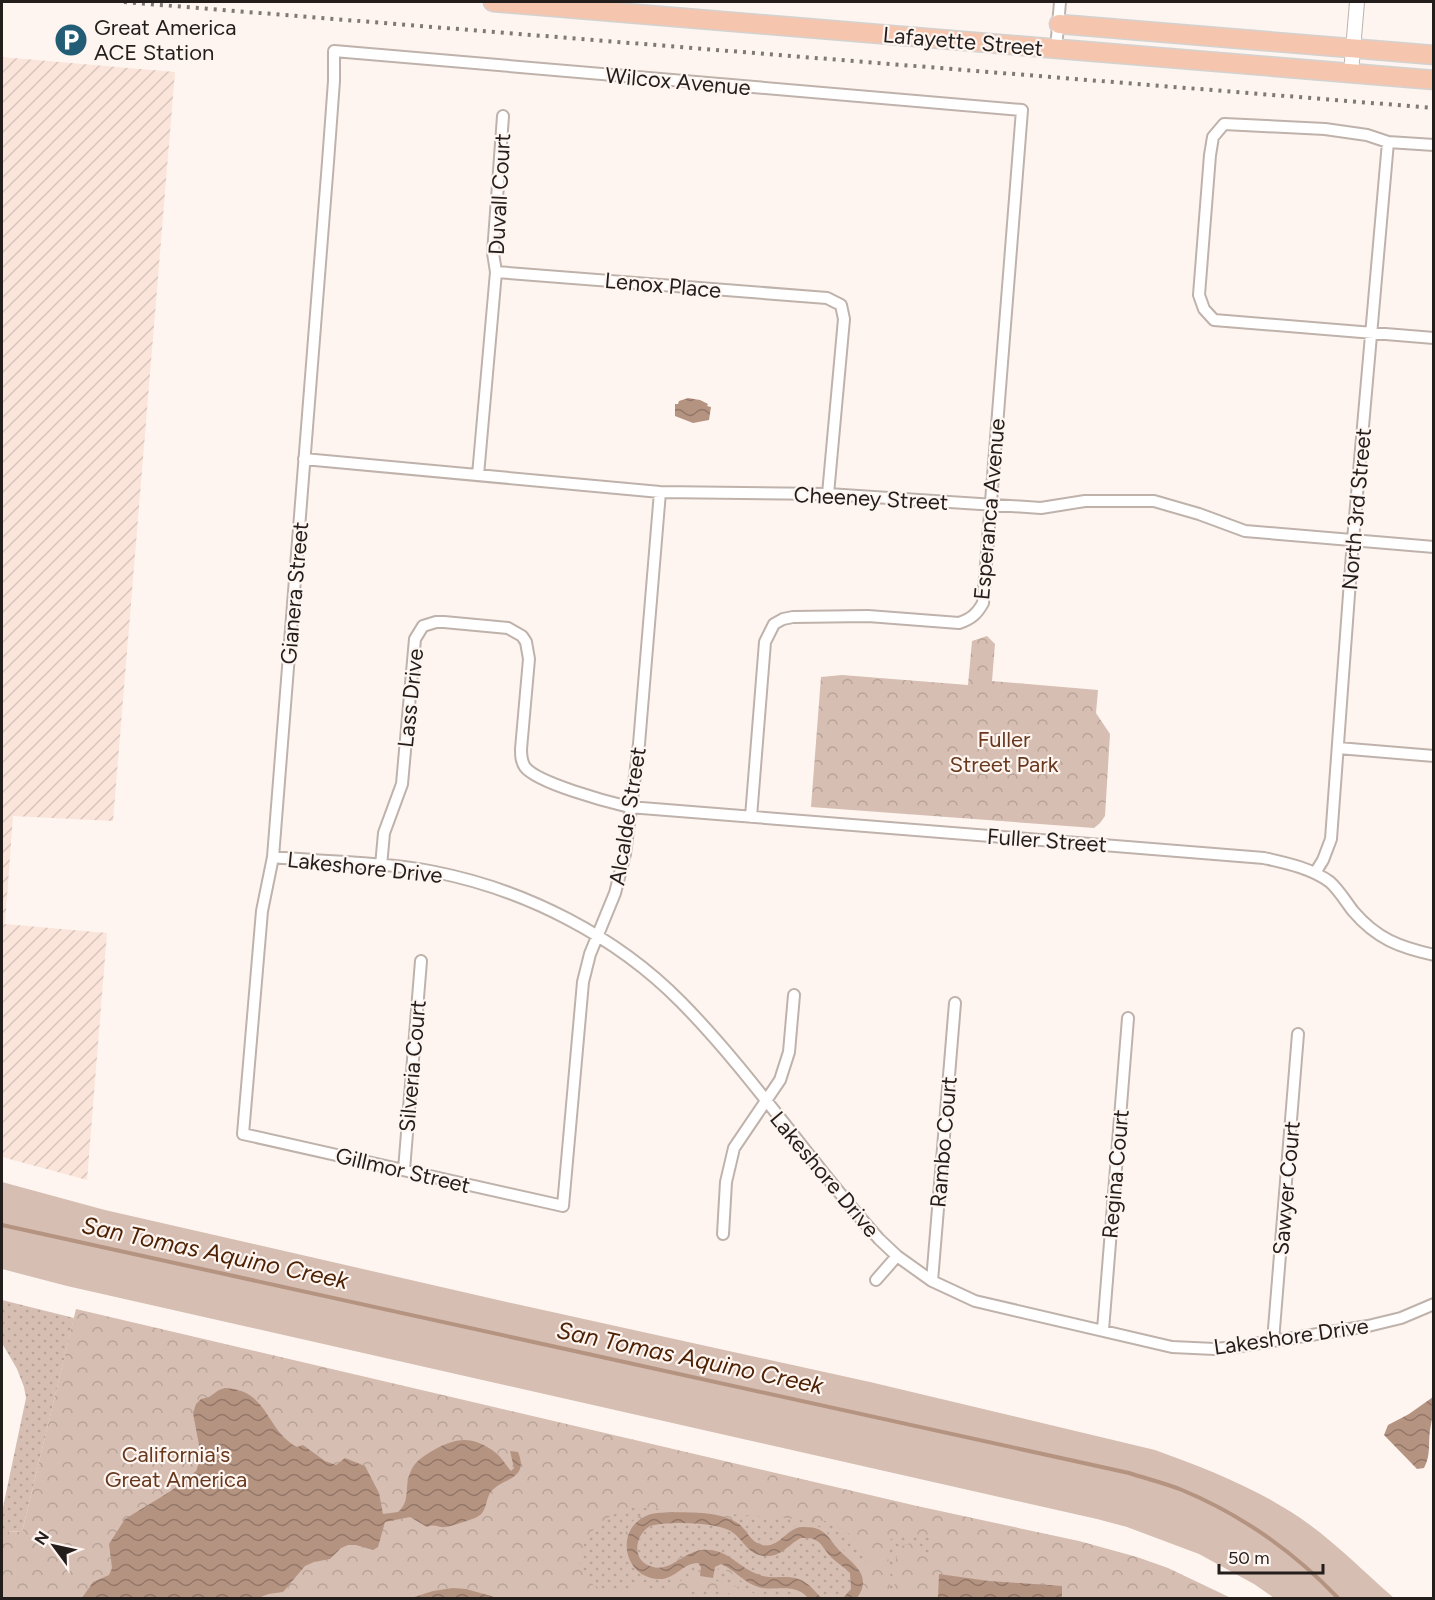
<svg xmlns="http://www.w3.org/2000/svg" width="1435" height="1600" font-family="Figtree,sans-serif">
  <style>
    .industrial { fill: url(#industrial-furrows) }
    .grass { fill: #d6beb2 }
    .park { fill: url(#park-crowns) }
    .garden { fill: url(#garden-dots) }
    .water { fill: url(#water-waves) }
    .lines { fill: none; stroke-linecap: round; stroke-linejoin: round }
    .stream { stroke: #b59381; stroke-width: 4 }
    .minor-casing { stroke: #bfb2ab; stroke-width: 14 }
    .tertiary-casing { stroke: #bfb2ab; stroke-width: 16 }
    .primary-casing { stroke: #d3d2d1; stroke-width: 21 }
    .minor { stroke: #fff; stroke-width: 10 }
    .tertiary { stroke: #fff; stroke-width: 14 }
    .primary { stroke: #f5c6ad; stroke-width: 18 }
    .rail { stroke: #7f7975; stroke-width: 4; stroke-dasharray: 3 6; stroke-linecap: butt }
    .labels { text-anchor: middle; stroke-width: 4.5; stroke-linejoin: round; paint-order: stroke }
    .poi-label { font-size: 22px; fill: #231e1b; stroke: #fef5f1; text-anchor: start }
    .street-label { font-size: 22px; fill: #231e1b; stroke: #fef5f1 }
    .park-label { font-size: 22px; fill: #67381d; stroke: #fef5f1 }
    .water-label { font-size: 24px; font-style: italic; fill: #4d2104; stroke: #fef5f1 }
  </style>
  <defs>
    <pattern id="industrial-furrows" width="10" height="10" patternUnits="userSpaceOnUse" patternTransform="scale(1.5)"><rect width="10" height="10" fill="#fbe5da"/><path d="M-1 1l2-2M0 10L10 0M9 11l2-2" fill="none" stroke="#d7c4ba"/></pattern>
    <pattern id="park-crowns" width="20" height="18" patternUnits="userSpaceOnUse" patternTransform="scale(1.5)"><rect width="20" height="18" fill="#d6beb2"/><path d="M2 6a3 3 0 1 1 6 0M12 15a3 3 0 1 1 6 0" fill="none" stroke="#b7a398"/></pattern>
    <pattern id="garden-dots" width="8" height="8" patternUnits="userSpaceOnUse" patternTransform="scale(1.5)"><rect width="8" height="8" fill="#d6beb2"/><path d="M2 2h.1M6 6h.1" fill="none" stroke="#b7a398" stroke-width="1.8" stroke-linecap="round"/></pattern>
    <pattern id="water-waves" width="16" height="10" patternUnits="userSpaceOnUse" patternTransform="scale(1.5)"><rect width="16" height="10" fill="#b59381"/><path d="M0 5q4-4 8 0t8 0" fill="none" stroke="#937769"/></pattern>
  </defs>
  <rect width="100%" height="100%" fill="#fef5f1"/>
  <path class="industrial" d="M2 57 175 72 113 821 13 816 5 924 107 933 87 1180 2 1157Z"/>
  <path class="grass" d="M2 1182 105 1210 516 1304 870 1382 1155 1450C1216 1472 1279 1497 1329 1540 1351 1558 1372 1579 1394 1598H1274L1254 1584 1199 1554 1127 1527 1097 1519 67 1286 2 1269Z"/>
  <path class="park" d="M987 636 995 644 992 681 1098 690 1096 713 1110 734 1105 816 1100 823 1094 828 811 807 821 677 842 675 968 685 972 641Z
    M76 1309 917 1506 1079 1541 1137 1557 1168 1568 1231 1598H2V1535H9L8 1531 22 1532Z"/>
  <path class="garden" d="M2 1300 74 1318 22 1532 9 1531V1535H2V1512L26 1398 24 1387 17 1369 2 1343Z
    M636 1507 825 1521 845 1529 870 1560 860 1566C855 1559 849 1556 843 1550 838 1546 836 1540 832 1535 821 1524 802 1521 789 1529 781 1533 775 1544 765 1543 750 1541 745 1521 730 1515 715 1512 663 1507 651 1511 595 1528 637 1600 679 1575L682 1580C662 1594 659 1593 637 1584 631 1585 626 1591 620 1591 578 1591 568 1558 595 1528 606 1516 621 1511 636 1507Z
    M656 1524C677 1524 712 1521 730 1531 740 1536 744 1549 758 1554 782 1564 794 1528 817 1540 825 1544 827 1552 832 1558 837 1564 844 1567 850 1573L851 1589 843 1598H822C811 1586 800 1576 783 1576 773 1577 766 1578 756 1574 747 1571 741 1561 733 1559 728 1557 687 1555 682 1557 671 1560 667 1571 653 1567 629 1561 635 1530 656 1524Z
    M900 1535 932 1538 930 1555 923 1554 921 1546 914 1542 901 1546C891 1561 898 1582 892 1598H888L891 1579 887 1550 889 1540Z
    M693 1566 699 1567 697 1578H687L685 1572Z
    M718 1567C730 1569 743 1586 758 1590 776 1595 787 1584 803 1598H764L740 1587 726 1585V1583L716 1581Z
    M684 1587 705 1591H722L733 1595C719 1600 699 1596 683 1593L682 1590Z"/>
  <path class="water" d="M688 398 700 400 708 404 707 406 711 407 709 420 693 423 675 416V404H678L679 401Z
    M225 1388C269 1390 265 1430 297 1447L303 1445 325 1461 336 1465 345 1458 365 1466 379 1493 383 1514 398 1512C411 1501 404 1487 410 1473 414 1462 422 1457 432 1451 456 1437 473 1435 496 1453 502 1458 506 1465 511 1471L514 1468 510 1451 518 1452C530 1481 501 1477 490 1493 485 1502 487 1512 477 1517 474 1519 449 1527 445 1527 438 1528 435 1523 427 1527L410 1517 385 1522 378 1547 373 1550 356 1545H348L341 1548 330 1559 314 1562 305 1566 283 1592 268 1594 259 1598H82L93 1582 109 1575 112 1568 109 1544 125 1519 171 1491 196 1471 200 1460 199 1445 193 1413 196 1404 201 1399 209 1397 219 1390Z
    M1433 1397C1434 1409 1432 1419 1430 1430 1428 1445 1431 1455 1424 1468L1417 1469 1384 1435 1388 1425 1409 1414Z
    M672 1512C693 1513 721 1511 739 1524 747 1530 750 1542 762 1545 779 1549 786 1528 802 1527 828 1526 828 1540 842 1553 856 1566 872 1577 857 1598H843L851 1589 850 1573C844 1567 837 1563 831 1557 820 1545 821 1537 801 1538 790 1543 783 1555 769 1556 748 1557 746 1542 732 1532 719 1522 667 1521 650 1526 635 1535 631 1559 650 1566 669 1574 683 1552 702 1550 729 1548 737 1568 760 1575 774 1580 787 1574 801 1580 810 1584 815 1592 822 1598H808C794 1582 776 1592 758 1587 743 1582 735 1570 721 1564L715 1567 713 1578 700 1576 701 1567 698 1563C680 1563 675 1584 651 1578 622 1570 618 1530 644 1517 652 1512 663 1513 672 1512Z
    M939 1574 989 1581 1062 1586V1598H938Z
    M453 1588 466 1589 498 1598H411L433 1591Z"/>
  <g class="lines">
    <path class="stream" d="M2 1225 1129 1473C1147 1479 1165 1483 1182 1490 1242 1515 1294 1552 1338 1598"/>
    <g class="minor-casing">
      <path id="minor" d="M1056 49 1060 2
        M1434 145 1388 142 1367 135 1325 129 1224 124 1213 137 1210 155 1199 295 1204 309 1214 320 1434 338
        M496 272 493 253 503 116
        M304 459 660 492 828 494 1041 508 1085 501H1154L1199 514 1245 531 1434 547
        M478 475 496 272 827 298 841 305 844 319 828 494
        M660 492 639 744 625 854 615 893 590 954 583 982 563 1206 243 1134 262 911 273 857 328 162 334 81V51L1022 110 983 603C977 614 971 619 959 623L868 616 793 617 783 619 774 624 765 642 751 817
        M1338 748 1434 756
        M273 857C325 862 385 862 435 872 526 890 616 936 681 1002 753 1075 810 1163 879 1239L897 1256 932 1281 975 1301 1172 1347 1215 1349 1235 1347 1368 1326 1401 1318 1434 1304
        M381 866 384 833 402 784 415 639 423 626 436 622H444L508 628 522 636 526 642 529 659 521 749C521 755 521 761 525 767 537 783 608 802 629 807L1264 858C1286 863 1311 868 1330 882 1339 890 1346 902 1353 911 1377 939 1399 947 1434 955
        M1315 873 1323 860 1331 839 1353 540 1388 142
        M404 1170 421 961
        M723 1234 726 1182 734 1148 780 1080 789 1052 794 995
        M876 1280 897 1256
        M932 1281 955 1003
        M1103 1330 1128 1018
        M1273 1341 1298 1034"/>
    </g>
    <g class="tertiary-casing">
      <path id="tertiary" d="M1351 73 1357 2"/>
    </g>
    <g class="primary-casing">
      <path id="primary" d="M493 2 1434 80
        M1059 24 1434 55"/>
    </g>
    <use href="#minor" class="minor"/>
    <use href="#tertiary" class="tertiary"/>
    <use href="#primary" class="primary"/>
    <path class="rail" d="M124 2 1434 108"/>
  </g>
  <defs>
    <g id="parking-disc" transform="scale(1.725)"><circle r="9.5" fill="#225d75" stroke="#fef5f1"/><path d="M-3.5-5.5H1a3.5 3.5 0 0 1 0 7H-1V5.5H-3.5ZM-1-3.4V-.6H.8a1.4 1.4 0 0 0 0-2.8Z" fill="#fff"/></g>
  </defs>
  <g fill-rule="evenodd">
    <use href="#parking-disc" x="71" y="40"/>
  </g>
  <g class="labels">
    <g class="poi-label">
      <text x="94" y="35">Great America<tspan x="94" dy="25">ACE Station</tspan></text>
    </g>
    <g class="street-label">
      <text transform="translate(963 41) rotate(5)" y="8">Lafayette Street</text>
      <text transform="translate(678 81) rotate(5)" y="8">Wilcox Avenue</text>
      <text transform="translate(499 194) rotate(-87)" y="8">Duvall Court</text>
      <text transform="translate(663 285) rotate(5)" y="8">Lenox Place</text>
      <text transform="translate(871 498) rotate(3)" y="8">Cheeney Street</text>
      <text transform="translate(989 509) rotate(-85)" y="8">Esperanca Avenue</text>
      <text transform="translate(1356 509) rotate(-85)" y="8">North 3rd Street</text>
      <text transform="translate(294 593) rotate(-85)" y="8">Gianera Street</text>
      <text transform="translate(410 698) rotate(-84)" y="8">Lass Drive</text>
      <text transform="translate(627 816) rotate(-81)" y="8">Alcalde Street</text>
      <text transform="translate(1047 840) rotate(4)" y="8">Fuller Street</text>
      <text transform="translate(365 867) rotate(6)" y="8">Lakeshore Drive</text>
      <text transform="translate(412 1066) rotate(-85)" y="8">Silveria Court</text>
      <text transform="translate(943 1142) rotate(-85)" y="8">Rambo Court</text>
      <text transform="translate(403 1170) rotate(13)" y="8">Gillmor Street</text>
      <text transform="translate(825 1174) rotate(50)" y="8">Lakeshore Drive</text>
      <text transform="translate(1115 1174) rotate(-85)" y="8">Regina Court</text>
      <text transform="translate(1286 1188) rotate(-85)" y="8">Sawyer Court</text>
      <text transform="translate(1291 1336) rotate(-8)" y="8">Lakeshore Drive</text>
    </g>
    <g class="park-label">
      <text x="1004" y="747">Fuller<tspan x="1004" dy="25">Street Park</tspan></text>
      <text x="176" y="1462">California's<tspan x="176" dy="25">Great America</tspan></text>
    </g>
    <g class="water-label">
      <text transform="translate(215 1253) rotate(12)" y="8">San Tomas Aquino Creek</text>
      <text transform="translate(690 1358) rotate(12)" y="8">San Tomas Aquino Creek</text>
    </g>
  </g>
  <rect width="1435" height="1600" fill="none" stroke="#231e1b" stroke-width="6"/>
  <g transform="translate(54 1546) rotate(303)" stroke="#fef5f1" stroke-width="4.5" paint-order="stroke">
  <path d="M0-4.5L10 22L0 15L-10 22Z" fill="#231e1b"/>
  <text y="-9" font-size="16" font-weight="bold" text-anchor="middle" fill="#231e1b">N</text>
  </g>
  <path d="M1219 1564v9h104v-9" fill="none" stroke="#231e1b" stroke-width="3"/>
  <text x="1228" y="1564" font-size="18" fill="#231e1b" stroke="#fef5f1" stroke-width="4.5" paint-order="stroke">50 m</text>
</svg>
